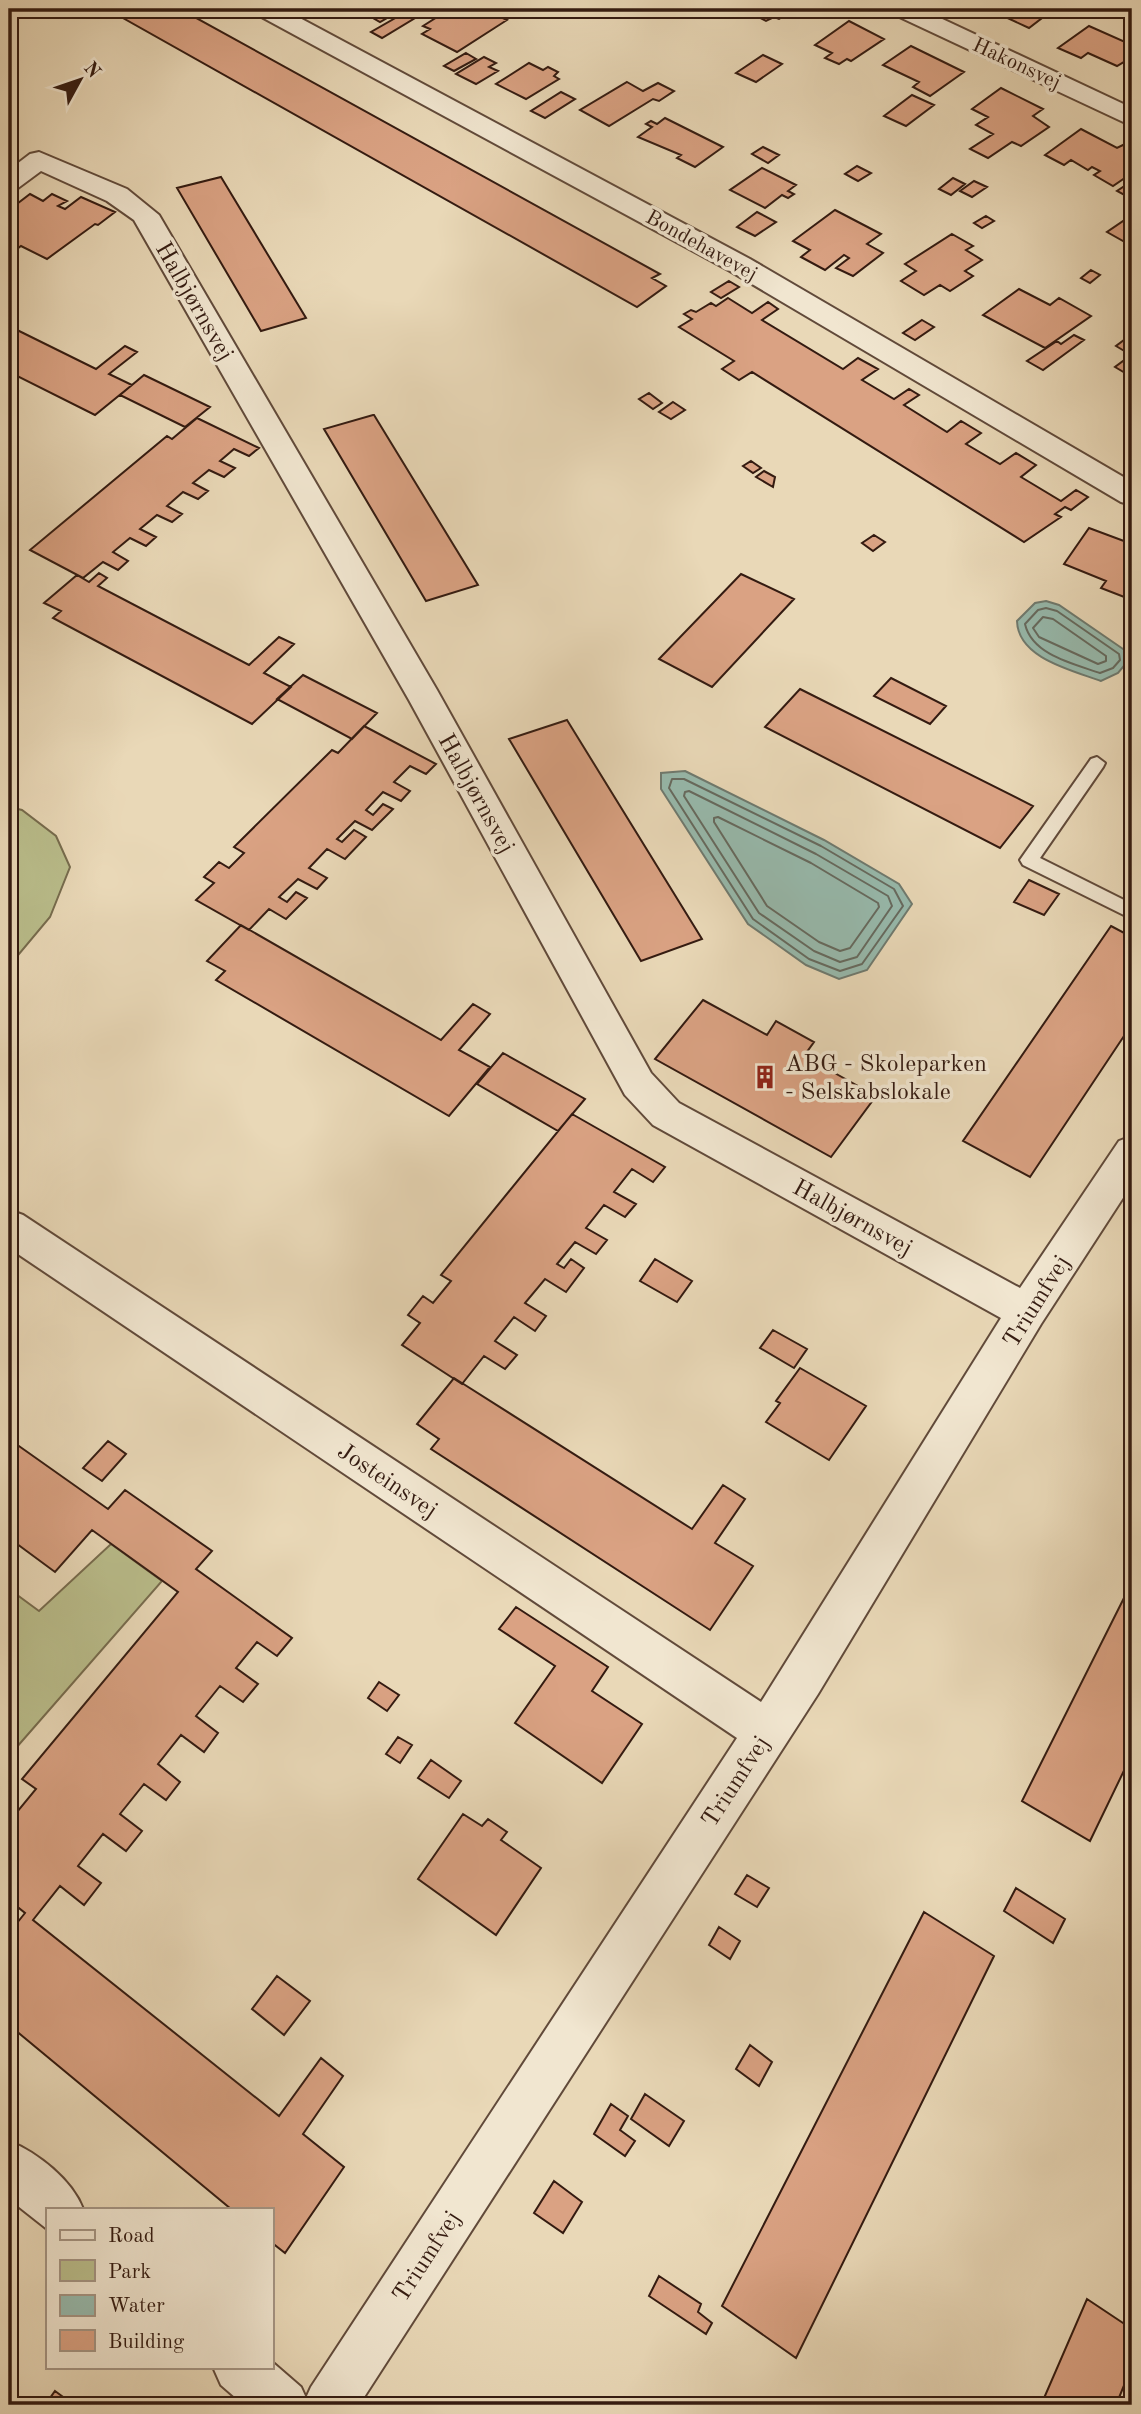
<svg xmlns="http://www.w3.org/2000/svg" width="1141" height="2414" font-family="'Old Standard TT',serif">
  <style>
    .green { fill: #babe8c; stroke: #776c4e; stroke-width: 2 }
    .water { fill: #97baad; stroke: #6f7a6f; stroke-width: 2 }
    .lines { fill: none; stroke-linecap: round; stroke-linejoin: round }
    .shore { stroke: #666a5f; stroke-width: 2 }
    .building { fill: #daa283; stroke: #341b11; stroke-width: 2 }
    .service-casing { stroke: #614a3a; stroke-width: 4 }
    .minor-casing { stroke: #614a3a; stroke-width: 4 }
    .service { fill: #f1e6d0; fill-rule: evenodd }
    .minor { fill: #f1e6d0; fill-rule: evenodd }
    .labels { text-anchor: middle; stroke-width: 7; stroke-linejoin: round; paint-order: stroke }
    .far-street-label { font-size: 21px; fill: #341b11; stroke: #f1e6d0 }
    .street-label { font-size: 24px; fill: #341b11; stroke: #f1e6d0 }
    .poi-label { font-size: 24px; fill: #341b11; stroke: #f1e6d0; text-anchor: start }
  </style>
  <rect width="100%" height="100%" fill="#e9d8b7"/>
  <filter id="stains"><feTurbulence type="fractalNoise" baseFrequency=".00286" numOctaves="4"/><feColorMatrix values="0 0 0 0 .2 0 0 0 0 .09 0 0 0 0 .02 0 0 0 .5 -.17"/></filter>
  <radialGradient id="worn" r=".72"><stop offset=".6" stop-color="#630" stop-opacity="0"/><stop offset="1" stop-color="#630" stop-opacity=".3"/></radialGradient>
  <path class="green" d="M9 807 22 810 56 836 70 867 50 917 9 966Z
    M111 1544 162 1581 9 1756V1589L39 1611Z"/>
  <path class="water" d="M1046 601 1059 605 1126 651 1128 661 1118 673 1101 681C1071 670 1018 658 1017 621L1035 603Z
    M685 771 824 840 899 884 912 904 867 970 839 979 806 965 748 924 661 789V773Z"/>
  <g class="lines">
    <path class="shore" d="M1046 608 1057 611 1119 654 1120 660 1113 668 1100 673C1074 664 1032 655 1025 624L1038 610Z
      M1043 617 1053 619 1106 656V661L1098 664 1039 637 1033 628Z
      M672 779H684L821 846 894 889 903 906 862 964 840 971 809 959 753 919 669 788Z
      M689 791 816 854 888 896 892 906 857 957 840 962 814 951 759 913 684 796 685 792Z
      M718 817 811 863 878 903 879 907 850 948 840 951 819 942 767 906 714 822V818Z"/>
  </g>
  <path class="building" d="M107 9H180L660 274 652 278 666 286 637 307Z
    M346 9H409L420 15 382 38 371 32 397 17H389L380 22 359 10 354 13Z
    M484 9 507 20 457 52 422 34 430 29 423 26 442 14 451 18 467 10 474 14Z
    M743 9H796L779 19 774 17 766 21Z
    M992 9H1068L1058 16 1050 12 1029 28 990 10Z
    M849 21 884 39 851 61 847 59 839 64 825 58 832 53 815 45Z
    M1089 26 1132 45 1130 53 1132 57 1117 66 1088 53 1081 58 1058 48Z
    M911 46 964 72 930 96 913 87 919 82 883 65Z
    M466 53 476 59 454 71 444 66Z
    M763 55 782 64 756 82 736 73Z
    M484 57 496 63 489 67 498 71 476 84 456 74Z
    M529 63 543 70 548 67 558 72 554 76 559 79 526 99 496 84Z
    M627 82 643 91 658 83 674 91 659 101 653 99 609 126 580 110Z
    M1001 88 1043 109 1033 116 1049 127 1021 146 1012 142 988 158 970 149 993 134 976 125 988 117 972 109Z
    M561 92 575 99 545 118 531 111Z
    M912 95 934 105 906 126 884 116Z
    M665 118 723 147 695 167 677 158 681 155 638 137 652 127 646 124 651 121 657 124Z
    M1081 129 1117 148 1123 145 1130 149 1127 151 1132 154V173L1113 186 1094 175 1100 171 1092 167 1088 170 1071 160 1064 165 1045 155Z
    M763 147 779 155 768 163 752 154Z
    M857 166 871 173 858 181 845 174Z
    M762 168 796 185 788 191 794 194 788 198 782 195 765 208 730 190Z
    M221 177 306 318 261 331 177 188Z
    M953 178 965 184 951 195 939 189Z
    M974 181 987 187 972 197 960 191Z
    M1132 181V199L1117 191Z
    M30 194 43 201 52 194 67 201 58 206 65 209 81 197 115 212 98 225 95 224 47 259 21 246 9 255V210Z
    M835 210 881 234 867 244 883 253 853 276 836 268 849 258 844 255 825 270 801 257 810 250 793 241Z
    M757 212 776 222 755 236 737 227Z
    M1132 215V246L1107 232Z
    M986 216 994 221 982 228 974 223Z
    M952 234 973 246 966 250 982 260 965 271 973 276 950 291 940 285 924 295 901 281 916 271 905 264Z
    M1091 270 1100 275 1090 283 1081 278Z
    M729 281 739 287 721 298 711 292Z
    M1019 289 1050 305 1059 298 1091 316 1045 348 983 315Z
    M728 298 752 313 768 302 778 309 762 320 843 369 858 358 878 369 862 380 894 399 909 389 919 395 904 405 947 432 961 421 981 433 966 444 1000 464 1016 453 1036 465 1021 477 1061 501 1076 490 1088 497 1071 510 1065 507 1055 514 1061 517 1024 542 752 372 739 380 722 369 734 361 679 327 692 319 684 314 691 310 696 312 711 303 716 306Z
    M922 320 934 327 915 340 903 333Z
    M9 326 96 369 125 346 137 352 109 374 132 385 95 415 9 372Z
    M1132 334V377L1115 367 1131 355 1116 346Z
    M1074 335 1084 340 1043 370 1027 361 1057 341 1061 344Z
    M144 375 210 407 185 427 120 395Z
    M649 393 662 403 653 409 639 399Z
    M673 402 685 410 671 419 659 412Z
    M373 415H374L478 585 426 601 324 429Z
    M197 418 259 448 249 456 234 449 220 461 235 468 224 477 209 470 193 483 208 491 198 499 183 492 167 506 182 514 172 522 157 515 140 529 156 537 146 546 130 538 113 552 128 561 118 570 103 562 83 578 30 550 167 436 172 439Z
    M751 461 761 468 753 473 743 466Z
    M764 471 775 477 773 487 756 477Z
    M1089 528 1132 544V600L1101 588 1106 581 1064 564Z
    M874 535 885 542 873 551 862 543Z
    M99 573 107 578 98 586 249 665 279 637 294 644 264 673 291 687 252 724 53 618 61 611 44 603 77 575 89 582Z
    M741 574 794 599 712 687 659 659Z
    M303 675 377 713 352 739 277 699Z
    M891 678 946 706 930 724 874 696Z
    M800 689 1033 806 1000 848 765 727Z
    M567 720 702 939 641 961 509 739Z
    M364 726 436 764 426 774 410 766 394 782 410 791 401 801 383 792 366 810 373 815 383 804 393 809 372 830 355 821 337 839 342 842 354 830 366 837 345 859 327 849 309 868 327 878 317 889 298 879 279 897 287 902 296 892 307 898 286 919 269 909 249 930 196 900 214 883 204 877 219 862 229 868 244 853 234 847 332 750 338 753Z
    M1029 880 1059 894 1044 915 1014 902Z
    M241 925 441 1040 473 1004 490 1014 459 1050 490 1067 449 1116 216 980 225 971 207 961Z
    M1111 926 1132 937V1024L1030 1177 963 1141Z
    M703 1000 767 1035 776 1021 814 1042 804 1056 876 1096 831 1157 655 1059Z
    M503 1053 585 1099 558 1131 477 1084Z
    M572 1114 665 1167 653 1182 632 1169 614 1192 636 1204 625 1217 604 1205 586 1228 607 1240 596 1254 575 1242 557 1264 564 1268 571 1259 584 1268 566 1292 545 1279 525 1303 546 1316 535 1331 514 1317 495 1341 517 1355 505 1369 484 1356 462 1384 402 1345 420 1323 408 1315 423 1296 433 1303 451 1281 441 1275Z
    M655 1259 692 1281 677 1302 640 1281Z
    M773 1330 807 1349 794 1368 760 1348Z
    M800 1368 866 1406 829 1460 766 1422 780 1403 776 1401Z
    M454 1378 692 1529 723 1485 745 1499 715 1543 753 1566 710 1630 431 1449 439 1439 417 1424Z
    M9 1439 108 1509 125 1490 212 1551 196 1569 292 1638 277 1656 257 1642 236 1668 258 1684 243 1702 220 1686 196 1716 218 1733 204 1752 181 1735 158 1764 180 1782 166 1800 144 1784 120 1814 142 1831 126 1851 103 1834 78 1866 101 1883 84 1905 60 1886 33 1920 279 2116 321 2058 343 2076 303 2134 344 2167 285 2253 271 2242V2209H231L9 2025V1933L25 1913 9 1900V1814L13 1817 36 1789 22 1779 178 1592 92 1530 55 1572 9 1538Z
    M108 1441 126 1454 102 1481 83 1468Z
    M1132 1582V1754L1090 1841 1022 1801Z
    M516 1607 608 1667 592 1691 642 1724 602 1783 515 1723 555 1666 499 1629Z
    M379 1682 399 1695 387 1711 368 1698Z
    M398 1737 412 1745 400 1763 386 1754Z
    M431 1760 461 1781 449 1798 418 1778Z
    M463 1814 482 1826 488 1819 507 1832 501 1840 541 1868 496 1935 418 1879Z
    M747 1875 769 1888 757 1907 735 1894Z
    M1016 1888 1065 1919 1053 1943 1004 1911Z
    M924 1912 994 1956 796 2358 722 2306Z
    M719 1927 740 1941 730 1959 709 1945Z
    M277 1976 310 2001 284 2035 252 2009Z
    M750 2045 772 2062 759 2086 736 2069Z
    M645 2094 684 2121 669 2146 631 2119Z
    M611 2104 628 2116 620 2130 635 2141 625 2156 594 2134Z
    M554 2181 582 2202 563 2233 534 2213Z
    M659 2276 701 2304 698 2312 712 2323 706 2334 649 2296Z
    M1087 2299 1132 2329V2366L1116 2405H1041Z
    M55 2391 74 2405H45Z"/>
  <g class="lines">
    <g class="service-casing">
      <path id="service" d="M1097 757 1105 763 1103 767 1040 858 1132 904V919L1023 865 1020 860 1091 759Z"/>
    </g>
    <g class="minor-casing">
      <path id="minor" d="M253 9H283L750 259 1132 482V505L1121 502 730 271 256 14Z
        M890 9H921L1132 108V126L893 14Z
        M39 152 127 189 159 215 437 690 651 1073 679 1103 1020 1288 1119 1141 1132 1136V1184L1041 1324 818 1694 359 2405H244L221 2385 213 2367H271V2361L301 2387 306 2398 311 2387 737 1738 9 1248V1210L23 1215 761 1702 1001 1318 653 1125 625 1095 409 700 134 220 107 201 41 171 18 188 9 190V170L30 154Z
        M9 2141C38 2153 72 2180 83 2209H47V2229L9 2199Z"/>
    </g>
    <use href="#service" class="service"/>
    <use href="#minor" class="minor"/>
  </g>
  <defs>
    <g id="building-bare" transform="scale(1.89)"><path d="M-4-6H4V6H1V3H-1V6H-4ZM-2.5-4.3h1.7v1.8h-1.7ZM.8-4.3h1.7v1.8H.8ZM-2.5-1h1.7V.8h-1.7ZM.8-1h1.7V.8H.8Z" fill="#8f2418" stroke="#f1e6d0" stroke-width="2.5" paint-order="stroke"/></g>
  </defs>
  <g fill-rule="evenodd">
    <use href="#building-bare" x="765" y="1077"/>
  </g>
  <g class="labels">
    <g class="far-street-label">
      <text transform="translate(1017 63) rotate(25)" y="7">Hakonsvej</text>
      <text transform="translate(702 245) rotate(29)" y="7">Bondehavevej</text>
    </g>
    <g class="street-label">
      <text transform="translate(195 301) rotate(60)" y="8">Halbjørnsvej</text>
      <text transform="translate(477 793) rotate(61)" y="8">Halbjørnsvej</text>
      <text transform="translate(853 1217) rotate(29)" y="8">Halbjørnsvej</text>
      <text transform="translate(1036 1301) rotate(-58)" y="8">Triumfvej</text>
      <text transform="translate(388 1480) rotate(34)" y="8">Josteinsvej</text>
      <text transform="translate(735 1781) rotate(-57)" y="8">Triumfvej</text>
      <text transform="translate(426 2256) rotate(-57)" y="8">Triumfvej</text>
    </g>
    <g class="poi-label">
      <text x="785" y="1071">ABG - Skoleparken<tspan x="785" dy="28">- Selskabslokale</tspan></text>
    </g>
  </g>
  <rect width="1141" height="2414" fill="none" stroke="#e9d8b7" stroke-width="35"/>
  <rect x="10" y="10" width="1120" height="2393" fill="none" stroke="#341b11" stroke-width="3.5"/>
  <rect x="18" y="18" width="1106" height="2379" fill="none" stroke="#341b11" stroke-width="2"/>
  <rect x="46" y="2208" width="228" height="161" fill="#f1e6d0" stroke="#a59584" stroke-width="2"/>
  <rect x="60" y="2230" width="35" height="10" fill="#f1e6d0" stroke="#a59584" stroke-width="2"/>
  <text x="108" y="2242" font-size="21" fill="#341b11">Road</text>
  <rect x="60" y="2260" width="35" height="21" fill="#babe8c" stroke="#a59584" stroke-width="2"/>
  <text x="108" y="2278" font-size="21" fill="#341b11">Park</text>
  <rect x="60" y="2295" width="35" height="21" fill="#97baad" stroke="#a59584" stroke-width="2"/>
  <text x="108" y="2312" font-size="21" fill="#341b11">Water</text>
  <rect x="60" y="2330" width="35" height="21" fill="#daa283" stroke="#a59584" stroke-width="2"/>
  <text x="108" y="2348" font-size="21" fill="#341b11">Building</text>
  <g transform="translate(80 80) rotate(50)" stroke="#f1e6d0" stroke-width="5" paint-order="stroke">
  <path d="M0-5L12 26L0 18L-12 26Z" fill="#341b11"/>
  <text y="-10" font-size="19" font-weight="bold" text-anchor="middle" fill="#341b11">N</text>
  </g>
  <rect width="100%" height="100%" filter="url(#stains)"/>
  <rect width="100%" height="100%" fill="url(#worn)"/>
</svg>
